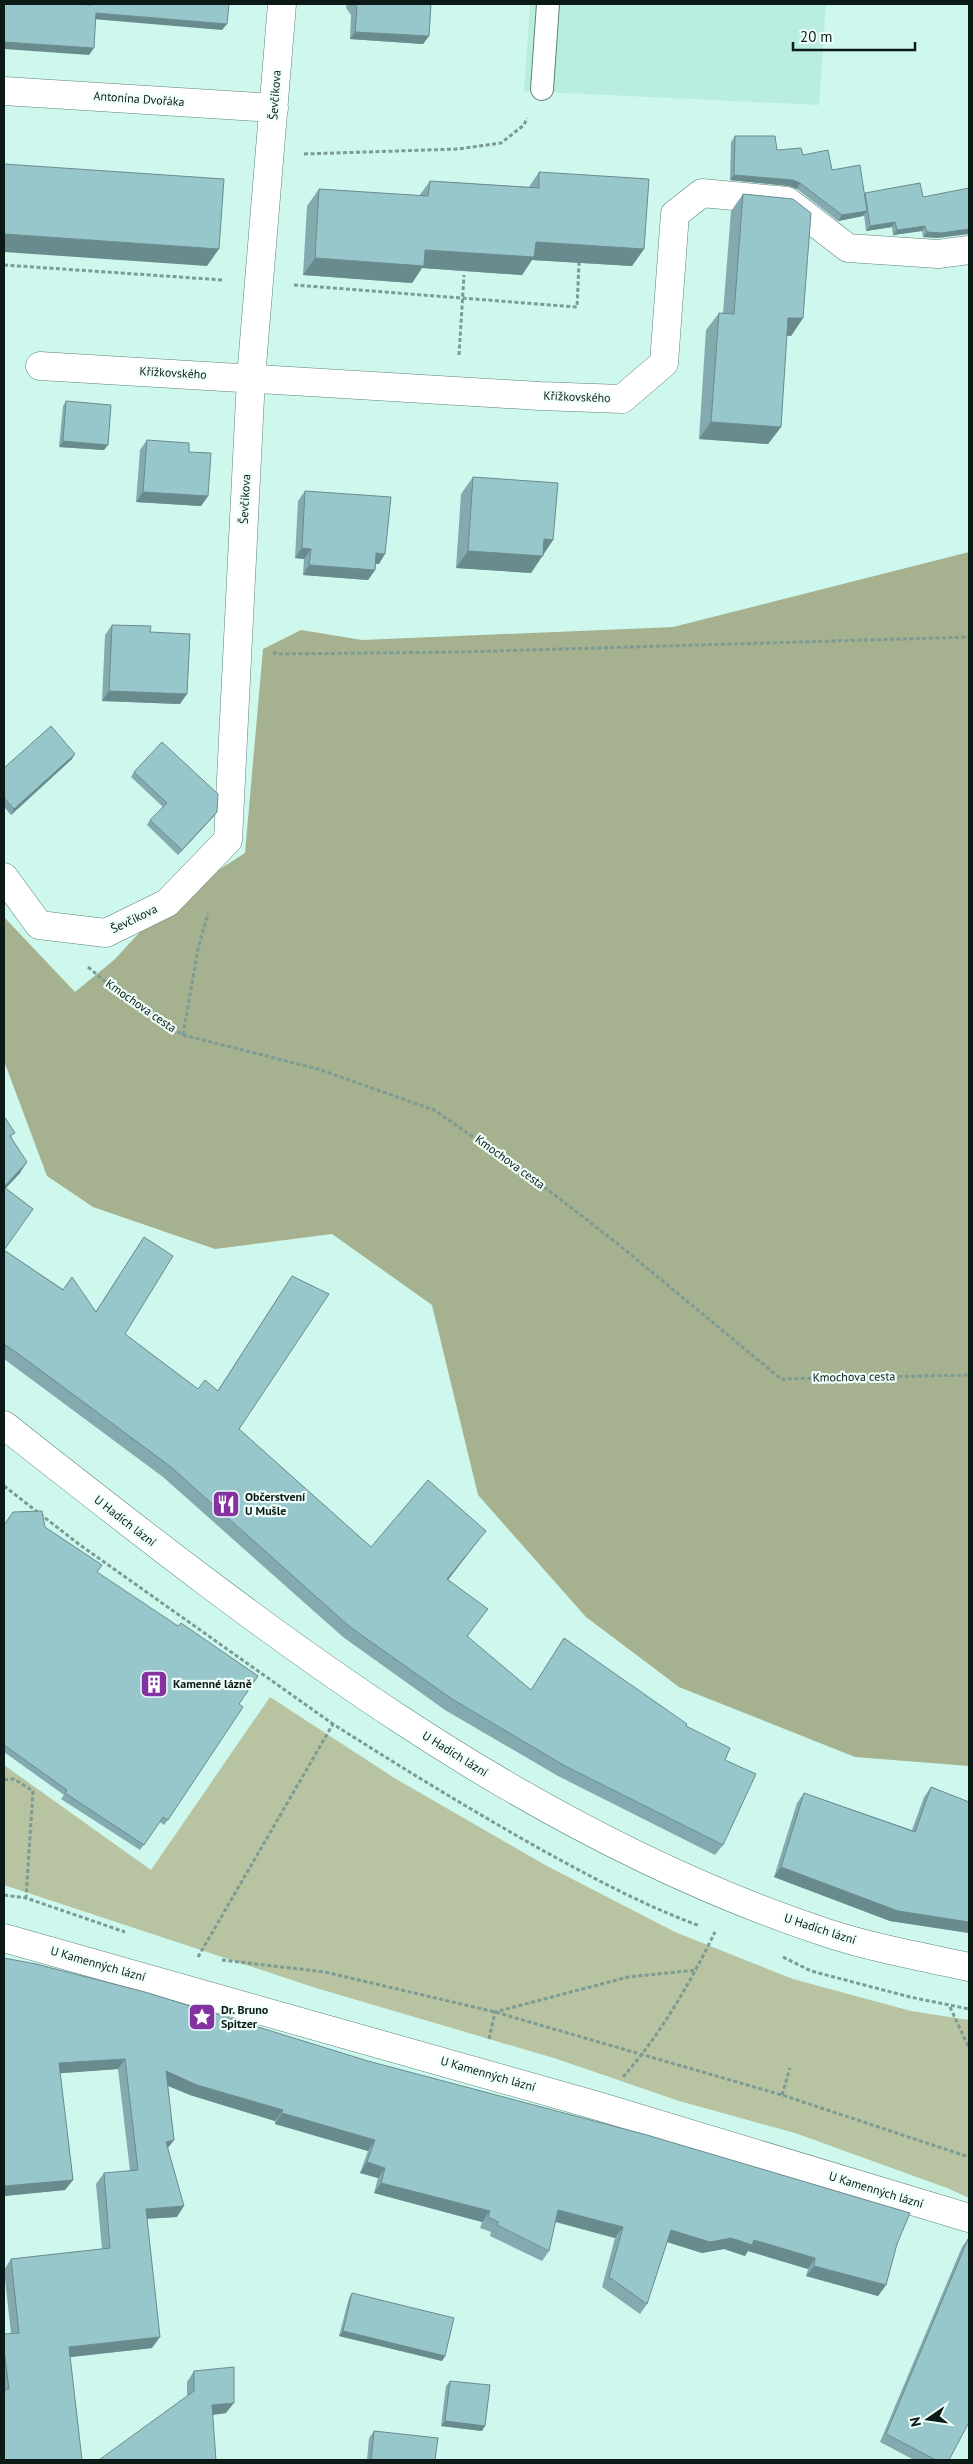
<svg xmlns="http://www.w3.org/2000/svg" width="973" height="2464" font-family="'PT Sans',sans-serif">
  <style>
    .built { fill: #b9eddf }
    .green { fill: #b8c3a1 }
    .forest { fill: #a6b18f }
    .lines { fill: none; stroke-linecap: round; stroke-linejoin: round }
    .service-casing { stroke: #5c8379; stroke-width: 24 }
    .minor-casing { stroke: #5c8379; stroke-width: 29 }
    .path { stroke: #7c9b93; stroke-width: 3; stroke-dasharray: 4 2.5; stroke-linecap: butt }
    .service { stroke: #fff; stroke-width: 22 }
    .minor { stroke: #fff; stroke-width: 28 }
    .wall { fill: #82aaaf }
    .shaded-wall { fill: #6a8b8e }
    .building { fill: #97c6cb; stroke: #6a8b8e }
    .labels { text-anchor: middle; stroke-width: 4.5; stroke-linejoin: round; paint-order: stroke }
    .street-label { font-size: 12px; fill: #0b1a17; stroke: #eefffa }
    .poi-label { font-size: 12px; font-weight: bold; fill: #0b1a17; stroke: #eefffa; text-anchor: start }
  </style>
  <rect width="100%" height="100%" fill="#cef8ed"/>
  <path class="built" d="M530 4H826L819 105 524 91Z"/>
  <path class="green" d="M270 1697 396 1779 547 1866 675 1932 793 1979 911 2011 969 2020V2198L947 2188 795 2133 679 2101 557 2059 316 1988 4 1885V1765L151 1870Z"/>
  <path class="forest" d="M969 552V1766L855 1757 679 1687 586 1617 478 1495 432 1305 332 1234 215 1249 93 1207 47 1176 4 1061V917L75 992 114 960 167 903 245 853 263 649 301 630 362 640 673 627Z"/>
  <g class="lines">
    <g class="service-casing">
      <path id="service" d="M542 89 548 4"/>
    </g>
    <g class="minor-casing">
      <path id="minor" d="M4 91 274 108
        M40 366 540 396 622 399 664 363 675 214 702 193 787 201 848 248 938 254 969 250
        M4 877 39 925 106 933 167 903 228 840 251 378 282 4
        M4 1425C257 1624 517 1831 827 1933 873 1948 922 1957 969 1967
        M4 1938 598 2106 969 2218"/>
    </g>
    <path class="path" d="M304 154 458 149 501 143 524 125 527 118
      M4 265 223 280
      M294 285 577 307 579 263
      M459 355 464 275
      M273 652 277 654 461 652 969 637
      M88 967 114 989 183 1035 318 1069 434 1110 534 1179 618 1244 781 1379 969 1375
      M183 1035 198 949 208 913
      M4 1486 80 1545 333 1724
      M4 1780 14 1779 33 1791 26 1898
      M4 1895 26 1898 125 1932
      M198 1957 333 1724C402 1768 471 1810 542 1850 593 1878 645 1906 700 1926
      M783 1957 811 1971 910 1997 969 2009
      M222 1960 325 1972 495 2012 782 2095 969 2157
      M950 2007 969 2048
      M489 2039 495 2012 628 1977 697 1970
      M623 2077C661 2034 690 1983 715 1932
      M782 2095 790 2068"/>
    <use href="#service" class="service"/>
    <use href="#minor" class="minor"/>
  </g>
  <path class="wall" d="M347 4H431L429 36 423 44 350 39 351 15 346 8Z
    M735 136 777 150 803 155 832 170 864 195 865 193 923 197 938 238 923 237 922 231 893 235 892 227 866 231 864 215 863 216 838 221 797 189 789 186 730 180 731 142Z
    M539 172 644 249 632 266 532 260 522 275 422 268 412 283 303 275 307 206 319 189 419 196 430 181 529 187Z
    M743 194 803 318 791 336 786 335 781 427 768 444 699 439 706 330 719 313H723L731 211Z
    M66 401 108 445 104 450 59 447 63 406Z
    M147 440 189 452 208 496 201 506 136 502 140 450Z
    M473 477 553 540 531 573 456 568 461 494Z
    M305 491 379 564H376L375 570 368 580 303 575 304 559 295 558 298 501Z
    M112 625 150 632 180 704 102 701 105 635Z
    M72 759 11 815 4 807V768Z
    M134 772 217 812 213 817 178 855 147 825 150 820 163 807 131 777Z
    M4 1116 12 1138 20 1173 6 1188 4 1250 96 1311 144 1237 125 1334 198 1389 218 1390 292 1276 239 1429 371 1547 478 1541 448 1580 480 1619 467 1637 531 1690 564 1638 686 1726 725 1760 723 1845 715 1855 558 1776 445 1710 343 1637 163 1477 4 1359Z
    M4 1525 45 1527 97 1572 239 1704 168 1820 164 1825 160 1822 140 1850 61 1799 64 1795 4 1752Z
    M931 1787 969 1802V1933L890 1921 774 1877 797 1803 804 1793 912 1830 924 1797Z
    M4 1958 897 2244 886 2285 878 2296 806 2276 808 2269 748 2251 745 2256 724 2249 702 2253 667 2242 647 2304 640 2314 602 2287 615 2238 555 2222 549 2251 542 2261 490 2236 491 2232 480 2228 482 2222 374 2193 378 2178 360 2173 368 2151 275 2124V2121L190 2095 168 2086 174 2140 168 2148 177 2217 147 2219 152 2348 70 2357 4 2460V2334H11L4 2270 11 2259 102 2249 96 2184 104 2173 130 2171 118 2069 60 2073 73 2180 65 2190 4 2196Z
    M968 2239 949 2460H914L880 2442 962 2247Z
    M352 2293 445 2356 442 2361 339 2336 349 2298Z
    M194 2371 226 2413 212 2415 187 2396V2382Z
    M450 2381 482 2431 441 2426 446 2386Z
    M374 2431 435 2460H367L369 2438Z"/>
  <path class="shaded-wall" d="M96 13 227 24 222 30 92 19Z
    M355 32 429 36 423 44 350 39Z
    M4 42 94 48 89 55 4 49Z
    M734 175 793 180 800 183 797 189 789 186 730 180Z
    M867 211 863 216 838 221 842 215Z
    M895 222 892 227 866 231 870 226Z
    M925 226 922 231 893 235 897 230Z
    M969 229V234L938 238 923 237 927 232Z
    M4 234 219 249 207 266 4 252Z
    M536 242 644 249 632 266 532 260 522 275 422 268 412 283 303 275 315 258Z
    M788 318H803L791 336 776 335Z
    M711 422 781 427 768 444 699 439Z
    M63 441 108 445 104 450 59 447Z
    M143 492 208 496 201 506 136 502Z
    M544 539 553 540 531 573 456 568 468 551Z
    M302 548 311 549 304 559 295 558Z
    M376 553 385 554 379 564 369 563Z
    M309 565 375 570 368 580 303 575Z
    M109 691 187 694 180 704 102 701Z
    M75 754 72 759 11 815 14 809Z
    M217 812 213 817 178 855 182 850Z
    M27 1162 20 1173 4 1190V1188Z
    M486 1531 478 1541 440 1590 447 1579Z
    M781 1867 969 1922V1933L890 1921 774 1877Z
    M125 2059 118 2069 51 2074 59 2063Z
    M166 2071 283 2110 275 2121 190 2095 159 2082Z
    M282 2113 375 2140 368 2151 275 2124Z
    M174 2140 166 2150V2142Z
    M367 2162 385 2168 378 2178 360 2173Z
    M73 2180 65 2190 4 2196V2186Z
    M381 2183 490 2211 482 2222 374 2193Z
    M184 2206 177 2217 139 2219 146 2209Z
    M558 2210 623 2227 615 2238 550 2220Z
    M671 2230 731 2238 754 2240 815 2258 808 2269 748 2251 745 2256 724 2249 702 2253 664 2241Z
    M814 2266 886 2285 878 2296 806 2276Z
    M343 2331 445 2356 442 2361 339 2336Z
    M160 2337 152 2348 62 2358 69 2347Z
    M234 2403 226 2413 204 2416 212 2405Z
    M445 2421 485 2426 482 2431 441 2426Z"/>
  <path class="building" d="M4 4H74L92 5V4H229L227 24 96 13 94 48 4 42Z
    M354 4H431L429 36 355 32 357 7Z
    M735 136H775L777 150 801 148 803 155 828 150 832 170 860 165 867 211 842 215 800 183 793 180 734 175Z
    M4 164 224 179 219 249 4 234Z
    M539 172 649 179 644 249 536 242 534 257 425 250 424 266 315 258 319 189 428 196 430 181 539 188Z
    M920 183 923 197 969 188V229L941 233 927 232 925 226 897 230 895 222 870 226 865 193Z
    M743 194 793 199 811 213 803 318H788L781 427 711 422 719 313 734 314Z
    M66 401 111 405 108 445 63 441Z
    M147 440 189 443V452L211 453 208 496 143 492Z
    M473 477 558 483 553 540 544 539 543 556 468 551Z
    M305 491 391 497 385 554 376 553 375 570 309 565 311 549 302 548Z
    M112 625 151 626 150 632 190 634 187 694 109 691Z
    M51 726 75 754 14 809 4 798V768Z
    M162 742 218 794 217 812 182 850 150 820 167 803 134 772Z
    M4 1116 15 1133 10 1136 27 1162 4 1187 33 1209 4 1250 63 1290 72 1277 96 1312 144 1237 173 1256 125 1334 198 1389 205 1380 218 1391 292 1276 329 1294 239 1429 371 1547 428 1480 486 1531 447 1579 488 1609 467 1636 531 1690 564 1638 687 1724 686 1726 730 1748 725 1760 756 1774 723 1845 565 1766 452 1699 350 1627 171 1467 20 1355 4 1344Z
    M42 1511 45 1527 102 1565 97 1572 178 1626 181 1623 258 1676 239 1704 243 1707 168 1820 163 1817 144 1845 65 1793 67 1790 4 1745V1525L13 1512Z
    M931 1787 969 1802V1922L898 1911 781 1867 804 1793 915 1832Z
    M4 1958 36 1964 145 1992 368 2061 647 2135 910 2213 897 2244 886 2285 814 2266 815 2258 754 2240 752 2245 731 2238 710 2242 671 2230 647 2304 609 2277 623 2227 558 2210 549 2251 497 2225 498 2222 488 2217 490 2211 381 2183 385 2168 367 2162 375 2140 282 2113 283 2110 197 2085 166 2071 174 2140 166 2142 184 2206 146 2209 160 2337 69 2347 82 2460H4V2390L9 2389 4 2350V2334L19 2333 11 2259 110 2248 104 2173 138 2170 125 2059 59 2063 73 2180 4 2186Z
    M968 2239H969V2422L949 2460H936L886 2434Z
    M352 2293 454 2318 445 2356 343 2331Z
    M234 2367V2403L212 2405 216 2460H99L194 2391V2371Z
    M450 2381 490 2385 485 2426 445 2421Z
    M374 2431 438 2438 435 2460H371Z"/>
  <defs>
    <g id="restaurant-square" transform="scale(1.4375)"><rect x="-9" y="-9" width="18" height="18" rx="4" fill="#8532a1" stroke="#eefffa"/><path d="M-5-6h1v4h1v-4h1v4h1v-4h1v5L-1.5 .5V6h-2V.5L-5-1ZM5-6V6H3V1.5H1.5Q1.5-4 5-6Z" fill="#fff"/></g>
    <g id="building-square" transform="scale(1.4375)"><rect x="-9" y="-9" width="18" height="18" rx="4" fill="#8532a1" stroke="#eefffa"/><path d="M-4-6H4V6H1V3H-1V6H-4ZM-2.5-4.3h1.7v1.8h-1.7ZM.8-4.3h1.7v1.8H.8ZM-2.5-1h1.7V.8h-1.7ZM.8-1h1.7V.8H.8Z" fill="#fff"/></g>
    <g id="sight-square" transform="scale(1.4375)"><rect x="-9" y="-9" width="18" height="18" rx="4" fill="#8532a1" stroke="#eefffa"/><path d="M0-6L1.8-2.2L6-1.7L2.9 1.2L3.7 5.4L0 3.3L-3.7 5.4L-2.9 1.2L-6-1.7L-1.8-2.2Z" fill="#fff"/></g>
  </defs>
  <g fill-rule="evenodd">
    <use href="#restaurant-square" x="226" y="1504"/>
    <use href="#building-square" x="154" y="1684"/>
    <use href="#sight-square" x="202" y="2017"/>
  </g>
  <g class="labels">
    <g class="street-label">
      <text transform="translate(275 95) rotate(-86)" y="4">Ševčíkova</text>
      <text transform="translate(139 99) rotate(4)" y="4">Antonína Dvořáka</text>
      <text transform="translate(173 373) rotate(3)" y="4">Křížkovského</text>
      <text transform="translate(577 397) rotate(2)" y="4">Křížkovského</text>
      <text transform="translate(245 499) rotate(-87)" y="4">Ševčíkova</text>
      <text transform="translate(134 919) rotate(-26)" y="4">Ševčíkova</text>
      <text transform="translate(141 1006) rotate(35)" y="4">Kmochova cesta</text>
      <text transform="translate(510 1162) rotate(36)" y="4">Kmochova cesta</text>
      <text transform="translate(854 1377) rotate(-1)" y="4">Kmochova cesta</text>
      <text transform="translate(125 1521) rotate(38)" y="4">U Hadích lázní</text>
      <text transform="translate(455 1754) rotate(32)" y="4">U Hadích lázní</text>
      <text transform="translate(820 1929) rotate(18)" y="4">U Hadích lázní</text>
      <text transform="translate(98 1964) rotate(16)" y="4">U Kamenných lázní</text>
      <text transform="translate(488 2074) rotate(16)" y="4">U Kamenných lázní</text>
      <text transform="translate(876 2190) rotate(17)" y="4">U Kamenných lázní</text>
    </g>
    <g class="poi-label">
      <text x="245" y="1501">Občerstvení<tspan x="245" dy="14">U Mušle</tspan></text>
      <text x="173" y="1688">Kamenné lázně</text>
      <text x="221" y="2014">Dr. Bruno<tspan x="221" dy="14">Spitzer</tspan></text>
    </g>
  </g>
  <rect width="973" height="2464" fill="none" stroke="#0b1a17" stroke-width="10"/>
  <g transform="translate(928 2419) rotate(257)" stroke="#eefffa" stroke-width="4" paint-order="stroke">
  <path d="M0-4L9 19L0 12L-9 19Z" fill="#0b1a17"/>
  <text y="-8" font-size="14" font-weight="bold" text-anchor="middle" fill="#0b1a17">N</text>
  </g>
  <path d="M793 42v8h122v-8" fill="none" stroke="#0b1a17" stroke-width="2.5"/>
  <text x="800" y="42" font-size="15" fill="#0b1a17" stroke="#eefffa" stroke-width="4" paint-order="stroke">20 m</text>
</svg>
